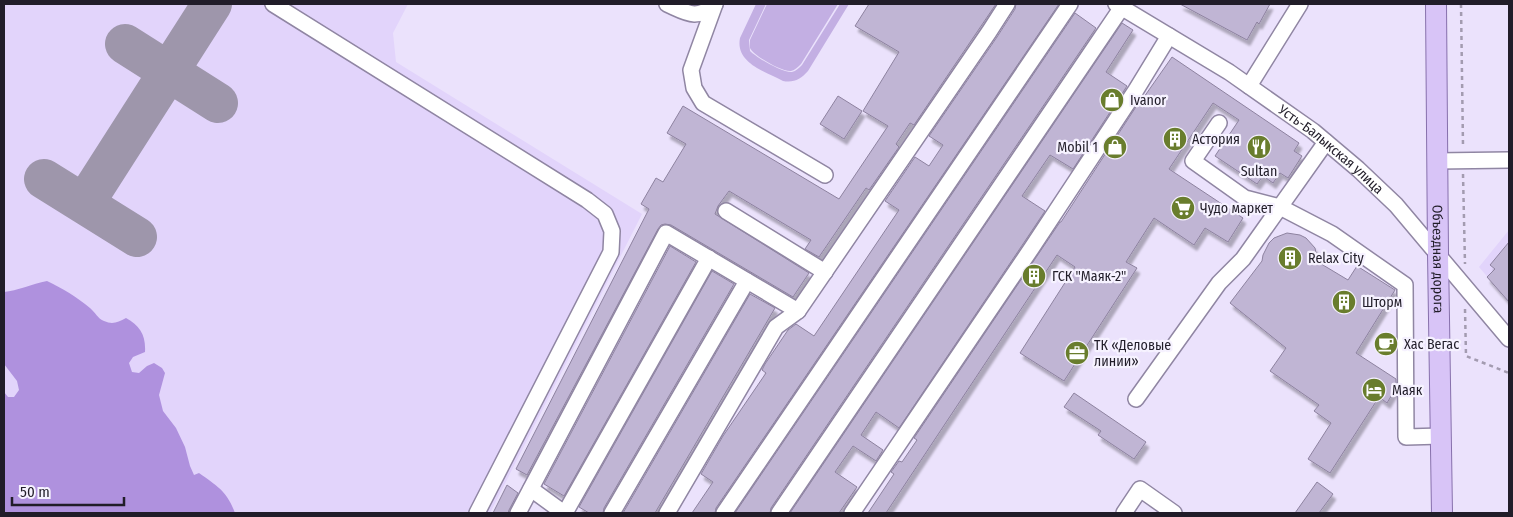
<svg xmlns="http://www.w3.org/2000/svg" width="1513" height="517" font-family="'Fira Sans Condensed',sans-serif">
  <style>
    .built { fill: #e2d4fb }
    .green { fill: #c3afe3 }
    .forest { fill: #af91de }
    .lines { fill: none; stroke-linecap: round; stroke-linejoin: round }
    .taxiway { stroke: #9e96ab; stroke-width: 40 }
    .building { fill: #c0b5d4; stroke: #8d829f; filter: url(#shadow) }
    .minor-casing { stroke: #9086a3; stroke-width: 18 }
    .major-casing { stroke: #8770ac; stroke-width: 22 }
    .path { stroke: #a39bb0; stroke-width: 2.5; stroke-dasharray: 4 4; stroke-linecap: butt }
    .minor { stroke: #fff; stroke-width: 15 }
    .major { stroke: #d8c4f7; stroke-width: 20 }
    .labels { text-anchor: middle; stroke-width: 4.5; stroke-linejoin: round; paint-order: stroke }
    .poi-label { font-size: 14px; fill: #211d29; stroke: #f6f2ff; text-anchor: start }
    .street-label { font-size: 14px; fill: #211d29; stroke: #f6f2ff }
  </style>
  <defs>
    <filter id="shadow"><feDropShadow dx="3" dy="5.5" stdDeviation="1" flood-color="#0004"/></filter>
  </defs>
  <rect width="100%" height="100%" fill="#ebe2fc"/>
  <path class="built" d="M4 4H408L393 33 396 62 642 214 490 513H4Z
    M1509 230V302L1479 267Z"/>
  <path class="green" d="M756 4H766L749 40 750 51C757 58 783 73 792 72 796 71 799 68 802 65L840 4H849L808 71C801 79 794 83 783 81 766 72 735 63 740 38Z
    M767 4H838L801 64C798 67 795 70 791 71 782 72 754 56 750 48V40Z"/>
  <path class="forest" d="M47 281C62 288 77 297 90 308 95 312 98 319 104 321 113 325 118 322 126 318 140 326 146 335 145 352L133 357 129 363 132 372 139 373 147 366 154 363 162 368 165 373 159 395 163 411 176 428 185 447 190 466 194 475 199 473C217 486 227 491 235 513H4V392L8 397H14L19 390 17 381 4 364V292C17 291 32 284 47 281Z"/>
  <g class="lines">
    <path class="taxiway" d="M125 44 218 103
      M44 179 137 237
      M84 204 212 4"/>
  </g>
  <path class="building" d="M869 4H996L914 125 910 123 896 144 899 147 869 190 866 188 819 257 805 249 811 240 729 191 718 206 715 214 809 273 793 297 671 225 665 224 661 225 658 229 527 475 516 469 649 209 641 204 656 178 663 182 686 144 667 133 683 106 839 199 888 126 863 111 899 52 855 26Z
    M1016 4H1059L716 508 715 513H692L713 482 701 474 723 436 766 373 762 370 765 364 788 330 796 324 814 336 899 210 885 201 915 157 929 166 943 145 929 136 997 37 1015 9Z
    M1180 4H1270L1259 24 1257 22 1247 40Z
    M1075 13 1096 28 771 508 770 513H735Z
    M1122 23 1133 30 1106 72 1127 86 1073 169 1050 155 1022 196 1045 211 1023 244 899 428 876 412 861 435 883 450 876 461 853 446 835 472 857 487 839 513H790Z
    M1172 57 1299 143 1294 151 1302 156 1288 178 1280 173 1273 183 1263 176 1257 184 1215 156 1239 120 1213 103 1169 169 1243 218 1228 242 1205 228 1194 245 1154 218 1126 262 1137 268 1064 381 1020 353 1075 267 1057 255 886 513H868L894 474 891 472 899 461 902 462 917 440 914 438 1060 222H1061L1143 96 1144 97Z
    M838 96 862 111 844 139 820 124Z
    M1287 233 1300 235 1306 238 1315 248 1318 262 1348 280 1357 266 1395 290 1356 353 1396 379V388L1387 403 1379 397 1330 473 1308 459 1331 423 1314 411 1319 405 1270 371 1286 348 1230 303 1262 261 1263 255 1269 243 1274 238Z
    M1509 242V302L1487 277 1495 269 1490 265Z
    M670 246 696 262 564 496 544 484Z
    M712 271 734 284 604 508 603 513H589L579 507Z
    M750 294 775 308 655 513H623Z
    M1074 393 1146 442 1134 459 1098 435 1101 431 1064 407Z
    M1317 482 1333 494 1319 513H1295Z
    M507 485 518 493 509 510 508 513H493Z"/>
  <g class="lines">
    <g class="minor-casing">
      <g id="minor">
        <path d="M273 4 587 200 605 214 612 231 611 252 477 513"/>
        <path d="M667 4C687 13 697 21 715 4"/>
        <path d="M715 4 691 70 694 88 703 103 825 175"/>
        <path id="s1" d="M1116 4 1229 72 1313 131 1358 169 1396 205 1509 339"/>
        <path d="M1249 86 1300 4"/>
        <path d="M1219 123 1193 161 1245 198 1280 207 1332 234 1405 285 1406 437 1441 436"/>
        <path d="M1437 161 1509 160"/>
        <path d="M726 211 825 272"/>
        <path d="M1136 399 1219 283 1243 259 1326 142"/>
        <path d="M531 489 564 513"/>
        <path d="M518 513 666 233 798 311 989 32 1007 4"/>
        <path d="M565 513 709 258"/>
        <path d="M612 513 747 281"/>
        <path d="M667 513 776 327 798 311"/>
        <path d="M724 513 1070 4"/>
        <path d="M779 513 1122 7"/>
        <path d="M852 513 1031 249 1136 90 1169 36"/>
        <path d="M1124 513 1140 489 1174 513"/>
      </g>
    </g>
    <g class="major-casing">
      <g id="major">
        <path id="s2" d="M1436 4 1438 254 1442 513"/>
      </g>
    </g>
    <path class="path" d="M1461 4 1463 146
      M1463 174 1465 264
      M1465 309 1466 356 1509 373"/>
    <use href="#minor" class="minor"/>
    <use href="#major" class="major"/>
  </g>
  <defs>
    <g id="shop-disc" transform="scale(1.25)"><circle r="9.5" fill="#697d2d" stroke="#f6f2ff"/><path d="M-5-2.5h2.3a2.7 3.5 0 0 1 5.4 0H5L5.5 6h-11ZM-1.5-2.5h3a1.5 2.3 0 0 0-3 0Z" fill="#fff"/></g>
    <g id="building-disc" transform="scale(1.25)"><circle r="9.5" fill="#697d2d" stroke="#f6f2ff"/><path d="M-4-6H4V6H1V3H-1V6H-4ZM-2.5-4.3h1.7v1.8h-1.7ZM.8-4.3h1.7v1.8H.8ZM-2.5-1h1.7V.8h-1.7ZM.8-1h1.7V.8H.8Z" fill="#fff"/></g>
    <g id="restaurant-disc" transform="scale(1.25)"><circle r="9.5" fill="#697d2d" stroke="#f6f2ff"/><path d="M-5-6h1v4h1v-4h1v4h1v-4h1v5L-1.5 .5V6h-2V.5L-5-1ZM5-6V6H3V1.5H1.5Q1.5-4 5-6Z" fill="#fff"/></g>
    <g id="supermarket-disc" transform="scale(1.25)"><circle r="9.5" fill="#697d2d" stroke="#f6f2ff"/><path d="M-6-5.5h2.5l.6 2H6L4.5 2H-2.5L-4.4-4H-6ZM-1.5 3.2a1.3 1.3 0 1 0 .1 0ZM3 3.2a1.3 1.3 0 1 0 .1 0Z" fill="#fff"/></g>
    <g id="cafe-disc" transform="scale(1.25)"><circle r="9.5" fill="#697d2d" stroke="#f6f2ff"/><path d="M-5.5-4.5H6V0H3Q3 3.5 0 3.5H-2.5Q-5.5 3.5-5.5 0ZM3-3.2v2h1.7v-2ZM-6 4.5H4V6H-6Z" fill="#fff"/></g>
    <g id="office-disc" transform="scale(1.25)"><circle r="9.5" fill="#697d2d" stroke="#f6f2ff"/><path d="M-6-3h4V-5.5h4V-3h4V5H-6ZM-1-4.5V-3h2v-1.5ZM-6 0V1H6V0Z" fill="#fff"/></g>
    <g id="hotel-disc" transform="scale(1.25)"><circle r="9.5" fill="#697d2d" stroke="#f6f2ff"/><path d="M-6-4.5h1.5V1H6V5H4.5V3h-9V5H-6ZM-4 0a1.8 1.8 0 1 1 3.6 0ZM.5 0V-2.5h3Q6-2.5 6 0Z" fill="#fff"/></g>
  </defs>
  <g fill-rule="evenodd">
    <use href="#shop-disc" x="1112" y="100"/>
    <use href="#building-disc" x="1175" y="139"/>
    <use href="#shop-disc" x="1115" y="147"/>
    <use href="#restaurant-disc" x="1259" y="147"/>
    <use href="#supermarket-disc" x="1183" y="208"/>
    <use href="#building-disc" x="1290" y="258"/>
    <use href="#building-disc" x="1034" y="276"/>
    <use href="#building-disc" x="1344" y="302"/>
    <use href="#cafe-disc" x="1386" y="344"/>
    <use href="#office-disc" x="1077" y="353"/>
    <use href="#hotel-disc" x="1374" y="390"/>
  </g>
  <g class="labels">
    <g class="poi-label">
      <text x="1130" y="105">Ivanor</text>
      <text x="1192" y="144">Астория</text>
      <text x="1098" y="152" text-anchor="end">Mobil 1</text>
      <text x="1259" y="176" text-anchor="middle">Sultan</text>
      <text x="1200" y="213">Чудо маркет</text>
      <text x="1308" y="263">Relax City</text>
      <text x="1052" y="281">ГСК "Маяк-2"</text>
      <text x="1362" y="307">Шторм</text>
      <text x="1404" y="349">Хас Вегас</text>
      <text x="1094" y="350">ТК «Деловые<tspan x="1094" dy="16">линии»</tspan></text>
      <text x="1392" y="395">Маяк</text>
    </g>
    <g class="street-label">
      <text dy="5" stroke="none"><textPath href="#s1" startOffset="260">Усть-Балыкская улица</textPath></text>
      <text dy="5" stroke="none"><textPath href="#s2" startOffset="255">Объездная дорога</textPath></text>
    </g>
  </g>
  <rect width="1513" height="517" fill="none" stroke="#211d29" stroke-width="10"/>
  <path d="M12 497v8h112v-8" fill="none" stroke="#211d29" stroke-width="2.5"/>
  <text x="20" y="497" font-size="15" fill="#211d29" stroke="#f6f2ff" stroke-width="4" paint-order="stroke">50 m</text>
</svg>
